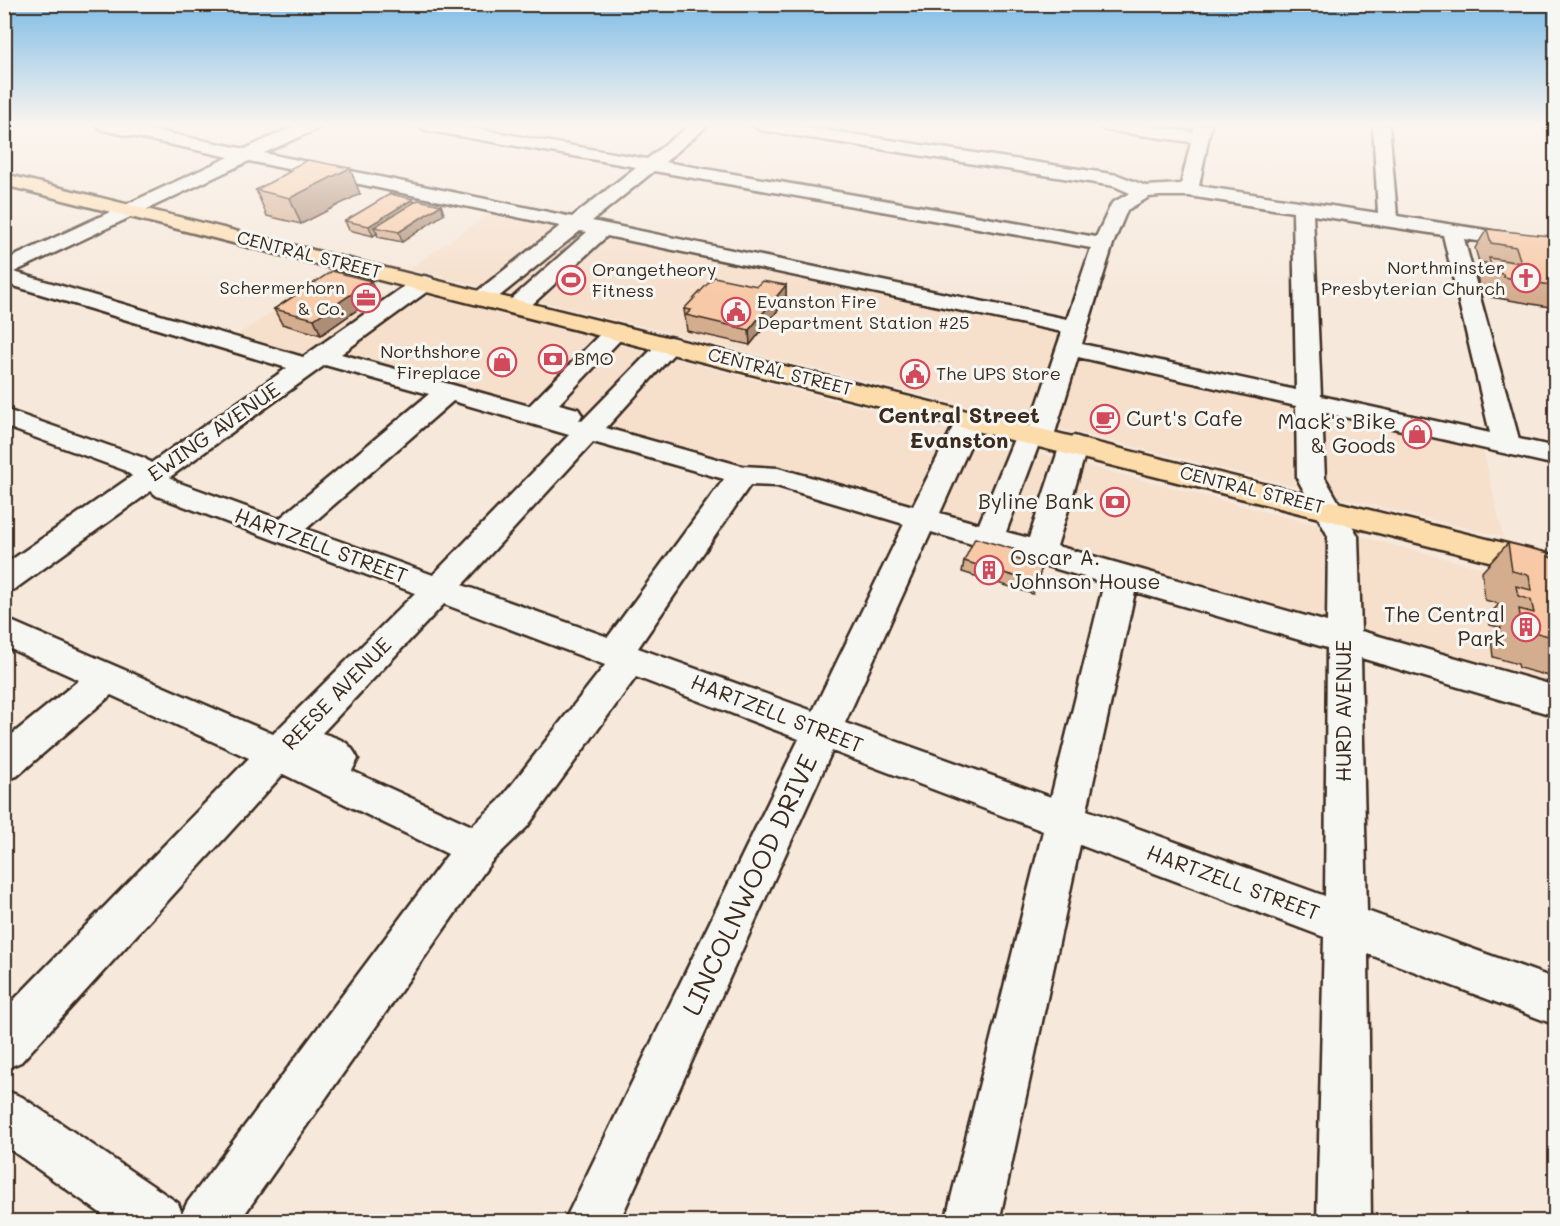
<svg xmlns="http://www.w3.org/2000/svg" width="1560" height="1226" font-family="Mali,sans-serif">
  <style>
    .built { fill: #f6dfcb }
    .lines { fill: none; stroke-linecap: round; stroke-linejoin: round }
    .minor-casing { stroke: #3b2a1e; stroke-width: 5 }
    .major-casing { stroke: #3b2a1e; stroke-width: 5 }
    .minor { fill: #f6f6f2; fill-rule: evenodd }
    .major { fill: #fddcac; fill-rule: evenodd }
    .wall { fill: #d4ad8f; stroke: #3b2a1e; stroke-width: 1.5 }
    .shaded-wall { fill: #ad8d74; stroke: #3b2a1e; stroke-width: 1.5 }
    .building { fill: #f7c9a6; stroke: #3b2a1e; stroke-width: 1.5 }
    .labels { text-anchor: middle; stroke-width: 6; stroke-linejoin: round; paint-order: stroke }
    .far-street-label { font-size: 18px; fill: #3b2a1e; stroke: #f6f6f2 }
    .far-poi-label { font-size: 18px; fill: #3b2a1e; stroke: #f6f6f2; text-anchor: start }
    .poi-label { font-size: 21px; fill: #3b2a1e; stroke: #f6f6f2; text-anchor: end }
    .street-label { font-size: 21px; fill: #3b2a1e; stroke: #f6f6f2 }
    .neighbourhood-label { font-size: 22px; font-weight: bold; fill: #3b2a1e; stroke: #f6f6f2 }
    .near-street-label { font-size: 26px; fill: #3b2a1e; stroke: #f6f6f2 }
  </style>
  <rect width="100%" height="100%" fill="#f6e8db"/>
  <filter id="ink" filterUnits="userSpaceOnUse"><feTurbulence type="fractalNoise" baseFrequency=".0167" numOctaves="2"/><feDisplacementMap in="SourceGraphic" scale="12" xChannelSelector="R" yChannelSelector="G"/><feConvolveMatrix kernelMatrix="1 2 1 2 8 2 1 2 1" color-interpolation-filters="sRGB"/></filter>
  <g filter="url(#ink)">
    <path class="built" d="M497 208 1072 329 1065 349 1481 441 1503 537 409 269Z
      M322 280 417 304 428 295 1555 587V697L742 473 345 358H289L228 341Z"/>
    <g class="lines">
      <g class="minor-casing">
        <path id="minor" d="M95 125H127L245 149 297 125H319L317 129 264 153 572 217 636 167 425 130 417 125H454L647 159 690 125H708L665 162 1096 237 1112 203 1130 193 1114 186 760 130 752 125H792L1118 175 1146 186 1181 184 1191 142 1105 130 1097 125H1142L1193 132 1195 125H1211L1199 186 1378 213 1373 125H1389L1397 216 1556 241V253L1464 239 1519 439 1556 447V465L1322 412 1325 478 1358 536 1361 631 1556 686V716L1361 658 1367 911 1556 979V1025L1368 954 1371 1222H1317L1324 937 1080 845 999 1222H945L1043 831 832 751 619 1222H564L799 739 636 677 527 827 491 862 239 1222H113L4 1145V1090L22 1097 178 1203 182 1214 187 1203 448 854 283 774 21 1062 4 1069V1010L249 758 111 695 17 776 4 780V741L79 680 4 646V618L273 734 415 593 157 496 151 491 15 589 4 593V565L132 476 124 470 4 426V409L144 458 151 463 287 368 4 283V261L229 157 103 130ZM249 161 560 226 475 293 472 298 475 303 483 305 491 303 580 231 587 232 509 301 506 306 509 311 517 313 525 311 607 236 1062 332 1030 426 1019 428 1016 434 979 524 940 513 982 419 978 413 969 411 960 413 913 506 778 468 742 466 606 428 678 349 682 344 678 339 670 337 662 339 582 421 579 420 582 415 578 409 559 404 624 336 628 331 624 326 616 324 608 326 529 406 341 354 432 288 435 283 432 278 424 276 416 278 303 357 14 272ZM654 171 1091 248 1067 319 592 221ZM1160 196H1189L1293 212 1296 390 1082 344 1113 244 1127 210 1149 197ZM1313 215 1443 235 1490 433 1321 396ZM1078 357 1296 406 1297 478 1328 536 1327 622 1057 546 1088 445 1084 439 1074 436 1064 439 1060 445 1029 538 1006 532 1039 444 1050 442 1054 436ZM325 365 429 394 279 519 177 482 170 477ZM453 401 569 435 433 575 306 529ZM593 442 724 479 608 637 462 585ZM750 485 777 486 904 524 813 711 638 648ZM931 532 1104 583 1051 797 845 723ZM1135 592 1327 648 1325 896 1087 810ZM444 604 605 665 499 801 472 826 352 771 358 759C349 740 341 740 322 733Z
          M1544 125H1556V138L1550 137Z"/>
      </g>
      <g class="major-casing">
        <path id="major" d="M4 174 1556 556V578L4 185Z"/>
      </g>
      <use href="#minor" class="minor"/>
      <use href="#major" class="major"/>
    </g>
    <path class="wall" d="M287 170 360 194 301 224 267 216 256 190 288 173Z
      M414 202 441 205 444 214 402 242 378 237 377 233 373 236 349 230 345 221Z
      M1487 229 1556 239V308L1491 297 1490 294 1481 292 1477 277 1486 263 1479 262 1475 248Z
      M786 285V300L750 345 687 331 684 309 757 286Z
      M377 296 321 335 282 324 274 309Z
      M1508 543 1556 559V678L1519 668 1518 664 1493 657 1491 638 1501 628 1490 625 1489 615 1499 604 1485 600 1482 572Z
      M1016 550 1013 558 1042 567 1033 594 962 572 964 561Z"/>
    <path class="shaded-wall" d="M350 168 360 194 301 224 290 198Z
      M413 199 416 208 374 227 377 233 373 236 369 226Z
      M441 205 444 214 402 242 399 232Z
      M371 281 377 296 321 335 314 319Z
      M786 285V300L750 345 749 330Z"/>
    <path class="building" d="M308 160 350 168 290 198 256 190 291 171 287 170Z
      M390 194 413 199 369 226 345 221Z
      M418 200 441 205 399 232 374 227Z
      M1487 229 1549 236 1550 238 1556 239V286L1504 277 1503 274 1493 273 1489 258 1521 263 1516 247 1491 243Z
      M332 271 371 281 314 319 274 309Z
      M714 277 757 286 762 281 786 285 749 330 686 315 691 310 684 309Z
      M975 538 1016 550 1013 558 1042 567 1037 583 964 561Z
      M1508 543 1549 553V557L1556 559V641L1550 640 1549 636 1522 629 1519 609 1534 613 1531 600 1518 596 1516 586 1531 590 1529 575 1512 571Z"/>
  </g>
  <linearGradient id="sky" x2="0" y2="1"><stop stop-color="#80bde7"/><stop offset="0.42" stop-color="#fbf5ef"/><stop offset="1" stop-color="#fbf5ef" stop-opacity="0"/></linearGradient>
  <rect width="1560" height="297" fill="url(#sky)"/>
  <defs>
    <g id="church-ring" transform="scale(1.5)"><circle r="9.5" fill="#f6f6f2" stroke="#d1495b" stroke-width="1.5"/><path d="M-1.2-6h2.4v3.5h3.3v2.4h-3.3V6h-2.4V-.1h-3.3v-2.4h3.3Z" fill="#d1495b"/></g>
    <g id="stadium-ring" transform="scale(1.5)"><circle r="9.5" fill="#f6f6f2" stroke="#d1495b" stroke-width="1.5"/><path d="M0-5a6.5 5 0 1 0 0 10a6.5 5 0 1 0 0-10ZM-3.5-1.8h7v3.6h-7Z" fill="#d1495b"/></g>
    <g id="office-ring" transform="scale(1.5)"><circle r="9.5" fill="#f6f6f2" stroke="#d1495b" stroke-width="1.5"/><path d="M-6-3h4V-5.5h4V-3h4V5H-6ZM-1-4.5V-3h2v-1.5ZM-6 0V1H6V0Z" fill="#d1495b"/></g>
    <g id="civic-ring" transform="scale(1.5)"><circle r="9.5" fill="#f6f6f2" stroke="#d1495b" stroke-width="1.5"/><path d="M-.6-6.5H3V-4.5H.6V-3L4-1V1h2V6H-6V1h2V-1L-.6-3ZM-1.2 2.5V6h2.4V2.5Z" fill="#d1495b"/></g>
    <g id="bank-ring" transform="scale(1.5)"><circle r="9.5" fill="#f6f6f2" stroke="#d1495b" stroke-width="1.5"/><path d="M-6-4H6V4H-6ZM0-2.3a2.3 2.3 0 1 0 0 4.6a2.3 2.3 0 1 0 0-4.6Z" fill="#d1495b"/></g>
    <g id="shop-ring" transform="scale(1.5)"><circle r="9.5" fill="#f6f6f2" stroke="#d1495b" stroke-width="1.5"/><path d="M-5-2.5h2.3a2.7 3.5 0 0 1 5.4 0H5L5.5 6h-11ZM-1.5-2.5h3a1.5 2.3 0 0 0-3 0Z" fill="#d1495b"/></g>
    <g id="cafe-ring" transform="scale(1.5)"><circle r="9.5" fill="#f6f6f2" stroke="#d1495b" stroke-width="1.5"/><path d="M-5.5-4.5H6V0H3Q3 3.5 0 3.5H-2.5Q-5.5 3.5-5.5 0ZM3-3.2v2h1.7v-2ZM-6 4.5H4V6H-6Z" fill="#d1495b"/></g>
    <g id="building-ring" transform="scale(1.5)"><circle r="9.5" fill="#f6f6f2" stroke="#d1495b" stroke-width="1.5"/><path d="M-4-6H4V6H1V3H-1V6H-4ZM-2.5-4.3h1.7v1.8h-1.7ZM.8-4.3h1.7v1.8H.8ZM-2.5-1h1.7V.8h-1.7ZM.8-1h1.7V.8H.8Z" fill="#d1495b"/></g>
  </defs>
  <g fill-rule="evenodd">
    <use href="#church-ring" x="1526" y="278"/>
    <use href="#stadium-ring" x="571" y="280"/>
    <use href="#office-ring" x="366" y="298"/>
    <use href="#civic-ring" x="736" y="312"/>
    <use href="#bank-ring" x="553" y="359"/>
    <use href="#shop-ring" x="502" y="362"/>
    <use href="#civic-ring" x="915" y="374"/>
    <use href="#cafe-ring" x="1105" y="419"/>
    <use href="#shop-ring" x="1417" y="434"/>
    <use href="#bank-ring" x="1115" y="502"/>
    <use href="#building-ring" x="989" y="570"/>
    <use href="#building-ring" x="1526" y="627"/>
  </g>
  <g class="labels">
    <g class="far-street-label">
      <text transform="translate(309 255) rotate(14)" y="6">CENTRAL STREET</text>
      <text transform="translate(780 372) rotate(14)" y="6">CENTRAL STREET</text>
      <text transform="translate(1252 490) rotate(14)" y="6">CENTRAL STREET</text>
    </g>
    <g class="far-poi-label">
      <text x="1505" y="274" text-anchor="end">Northminster<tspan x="1505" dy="21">Presbyterian Church</tspan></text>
      <text x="592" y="276">Orangetheory<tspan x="592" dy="21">Fitness</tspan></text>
      <text x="345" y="294" text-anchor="end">Schermerhorn<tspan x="345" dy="21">&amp; Co.</tspan></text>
      <text x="757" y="308">Evanston Fire<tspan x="757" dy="21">Department Station #25</tspan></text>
      <text x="481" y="358" text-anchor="end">Northshore<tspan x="481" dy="21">Fireplace</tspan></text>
      <text x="574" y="365">BMO</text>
      <text x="936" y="380">The UPS Store</text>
    </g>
    <g class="poi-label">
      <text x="1126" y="426" text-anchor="start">Curt's Cafe</text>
      <text x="1396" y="429">Mack's Bike<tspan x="1396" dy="24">&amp; Goods</tspan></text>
      <text x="1094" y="509">Byline Bank</text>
      <text x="1010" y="565" text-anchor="start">Oscar A.<tspan x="1010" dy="24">Johnson House</tspan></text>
      <text x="1505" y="622">The Central<tspan x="1505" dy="24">Park</tspan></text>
    </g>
    <g class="street-label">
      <text transform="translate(214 432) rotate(-35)" y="7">EWING AVENUE</text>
      <text transform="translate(321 546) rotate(20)" y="7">HARTZELL STREET</text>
      <text transform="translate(337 694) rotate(-46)" y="7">REESE AVENUE</text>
      <text transform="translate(1344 711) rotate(-90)" y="7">HURD AVENUE</text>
      <text transform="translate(777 714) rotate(21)" y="7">HARTZELL STREET</text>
      <text transform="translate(1233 883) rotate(20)" y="7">HARTZELL STREET</text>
    </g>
    <g class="neighbourhood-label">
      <text x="959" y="423">Central Street<tspan x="959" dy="25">Evanston</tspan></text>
    </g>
    <g class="near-street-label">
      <text transform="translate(750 885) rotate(-65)" y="9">LINCOLNWOOD DRIVE</text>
    </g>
  </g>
  <rect width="1560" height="1226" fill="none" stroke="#f6f6f2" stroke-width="24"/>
  <rect x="12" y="12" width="1536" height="1202" fill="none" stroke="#3b2a1e" stroke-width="2" filter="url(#ink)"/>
</svg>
